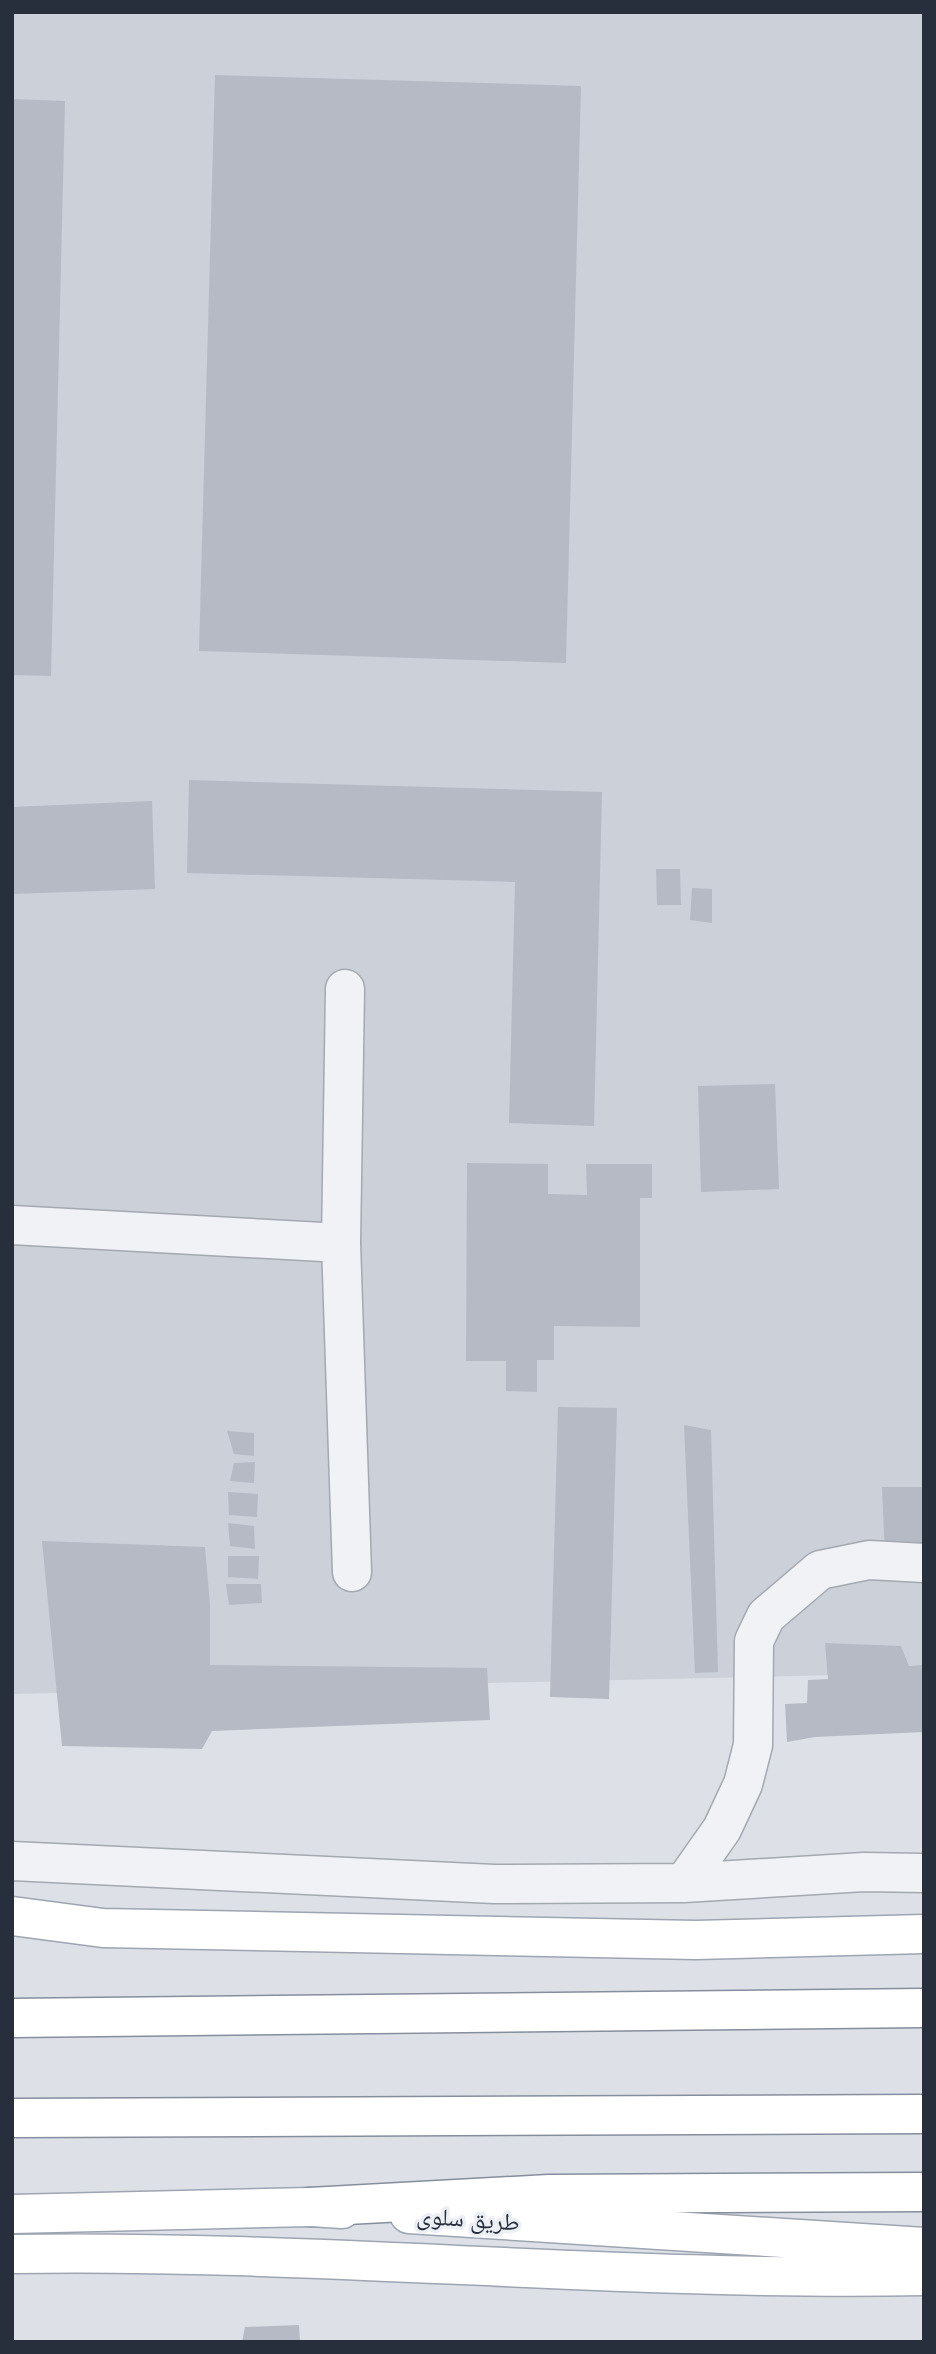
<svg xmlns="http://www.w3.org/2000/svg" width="936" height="2354" font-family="'PT Sans','Noto Naskh Arabic',sans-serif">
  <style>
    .built { fill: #cbd0d9 }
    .building { fill: #b5bac4 }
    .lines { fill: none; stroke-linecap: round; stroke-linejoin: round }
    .minor-casing { stroke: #a3a8b1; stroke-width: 41 }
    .major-casing { stroke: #9da5b2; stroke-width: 41 }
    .highway-casing { stroke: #858e9d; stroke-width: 41 }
    .minor { stroke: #f0f2f5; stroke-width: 38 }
    .major { stroke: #fff; stroke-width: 38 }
    .highway { stroke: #fff; stroke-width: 38 }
    .labels { text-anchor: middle; stroke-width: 7; stroke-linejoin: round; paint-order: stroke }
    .street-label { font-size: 24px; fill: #272f3d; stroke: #ecf0f5 }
  </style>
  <rect width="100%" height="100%" fill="#dde1e7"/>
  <path class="built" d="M12 12H924V1673L12 1694Z"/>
  <path class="building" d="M215 75 581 86 566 663 199 651Z
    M12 99 65 101 51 676 12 675Z
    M189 780 602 792 594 1126 509 1123 515 882 187 873Z
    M152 801 155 889 12 894V807Z
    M656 869H680L681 905H657Z
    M692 888 712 889V923L690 920Z
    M775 1084 779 1189 701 1192 698 1086Z
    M467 1163 548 1164V1194L587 1195 586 1164H652V1198H640V1327L554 1326V1360H537V1392L506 1391V1361H466Z
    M558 1407 617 1408 609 1699 550 1697Z
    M684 1425 711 1430 718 1672 695 1673Z
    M227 1431 254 1433V1456L234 1454Z
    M255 1462 254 1483 230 1481 234 1463Z
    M882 1487H924V1555H885Z
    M228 1492 258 1494 257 1517 229 1515Z
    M228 1523 254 1526 255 1549 230 1546Z
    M42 1541 205 1547 210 1605V1665L487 1668 490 1720 212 1731 202 1749 62 1746Z
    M228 1556H259L258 1579 228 1577Z
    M226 1584H261L262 1603 229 1605Z
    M825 1643 901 1646 909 1666 924 1665V1732L815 1737 787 1742 785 1704 807 1703 808 1680 828 1679Z
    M299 2325 300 2342H242L245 2327Z"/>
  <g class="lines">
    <g class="minor-casing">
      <path id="minor" d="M12 1225 341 1243 352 1572
        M341 1243 345 989
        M12 1861 494 1884 684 1883 864 1872 924 1873
        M684 1883 722 1829 743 1784 753 1745 754 1641 766 1616 820 1570 869 1560 924 1563"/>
    </g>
    <g class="major-casing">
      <path id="major" d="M12 1916 103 1928 696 1940 924 1934
        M12 2214 310 2207 342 2209
        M409 2214 924 2247
        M12 2254C316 2249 620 2282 924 2276"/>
    </g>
    <g class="highway-casing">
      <path id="highway" d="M12 2018 924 2008
        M12 2118 924 2114
        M310 2207 549 2194 924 2192"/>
    </g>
    <use href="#minor" class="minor"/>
    <use href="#major" class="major"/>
    <use href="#highway" class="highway"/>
  </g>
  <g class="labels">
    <g class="street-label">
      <text transform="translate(468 2219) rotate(4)" y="8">طريق سلوى</text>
    </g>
  </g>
  <rect width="936" height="2354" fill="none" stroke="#272f3d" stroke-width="28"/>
</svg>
